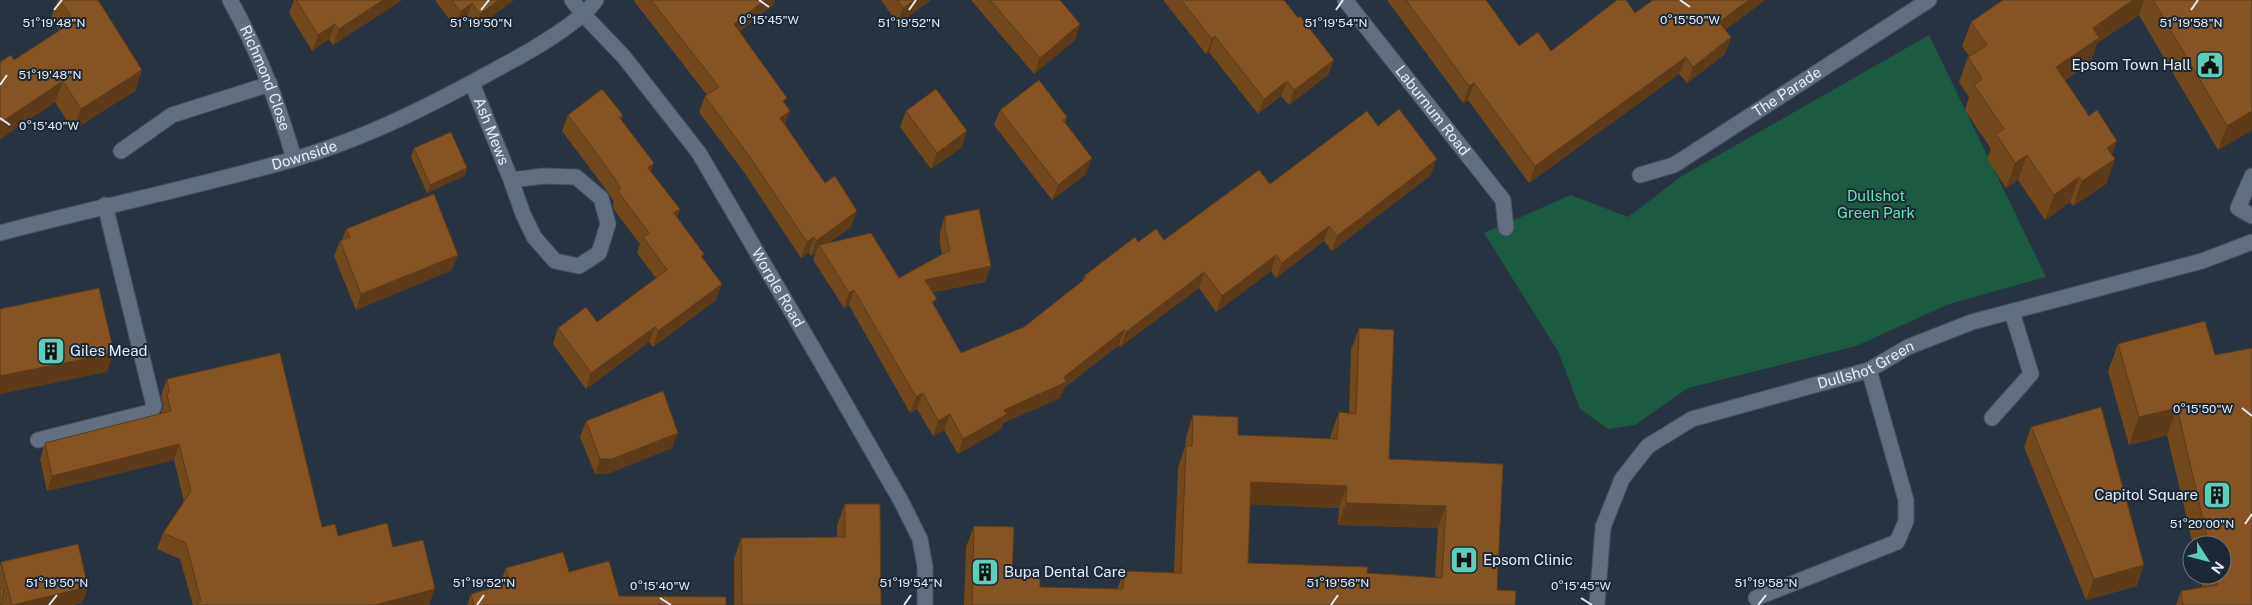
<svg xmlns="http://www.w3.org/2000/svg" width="2252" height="605" font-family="'Public Sans',sans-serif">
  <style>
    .green { fill: #1a5a41 }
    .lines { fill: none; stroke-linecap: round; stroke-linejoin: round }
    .lane-casing { stroke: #46505d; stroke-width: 17 }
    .street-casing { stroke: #46505d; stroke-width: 17 }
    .lane { stroke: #616e7f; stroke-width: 15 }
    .street { stroke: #616e7f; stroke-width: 15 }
    .wall { fill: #72481d; fill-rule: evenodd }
    .shaded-wall { fill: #5d3b18 }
    .building { fill: #855422; stroke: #5d3b18; fill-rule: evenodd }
    .ticks { fill: none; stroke: #e4ebf5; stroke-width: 2 }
    .labels { text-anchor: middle; stroke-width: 4; stroke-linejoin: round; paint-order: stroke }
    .poi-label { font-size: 15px; fill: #e4ebf5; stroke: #1d2836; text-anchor: start }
    .street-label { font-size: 15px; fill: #e4ebf5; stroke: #1d2836 }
    .park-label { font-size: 15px; fill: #62e8b0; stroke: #1d2836 }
    .ticks-label { font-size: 12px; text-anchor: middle; fill: #e4ebf5; stroke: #1d2836; stroke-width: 4; stroke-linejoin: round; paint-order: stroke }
  </style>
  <rect width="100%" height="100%" fill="#273341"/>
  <path class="green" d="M1929 35 2046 277 1949 304 1856 346 1688 388 1635 425 1608 429 1580 409 1559 353 1484 233 1571 195 1628 217 1682 176Z"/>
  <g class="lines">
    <g class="lane-casing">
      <g id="lane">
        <path d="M121 151 172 115 270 84"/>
        <path d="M2252 176 2238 208 2252 216"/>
        <path d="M1992 418 2031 374 2012 312"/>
        <path d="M38 440 150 412 154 406 105 205"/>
        <path d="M1756 598 1897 542 1906 521V500L1869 370"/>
        <path id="s1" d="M1597 605 1603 527 1622 479 1648 446 1692 419 1869 370 1908 347 1972 322 2202 261 2252 242"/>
      </g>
    </g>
    <g class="street-casing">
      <g id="street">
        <path id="s2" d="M230 0C259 52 278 102 294 159"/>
        <path id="s3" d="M572 0 583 14 624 57 699 153 828 374 901 501 920 539 925 567V605"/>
        <path id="s4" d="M1345 0 1503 200 1506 228"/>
        <path id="s5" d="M472 83 511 180 544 176 576 177 601 198 608 224 599 253 579 266 555 261 534 237 523 214 511 180"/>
        <path id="s6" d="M1640 175 1674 165 1929 0"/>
        <path id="s7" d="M0 233C97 207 198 187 294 159 368 138 437 102 504 65 529 52 581 22 596 0"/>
      </g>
    </g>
    <use href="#lane" class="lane"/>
    <use href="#street" class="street"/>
  </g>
  <path class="wall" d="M58 0H98L142 70 135 91 73 130 55 102 0 139V62L14 60 59 31 51 18Z
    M294 0H402L333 45 329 39 312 51 289 13Z
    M435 0H514L475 29 467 18 455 27Z
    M635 0H775L773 5 740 31 785 104V124L851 227 830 242 899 278 942 254 940 244V232L945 216 991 266 985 282 933 292 934 305 961 353 1024 327 1082 282 1084 276 1138 242 1164 240 1378 126 1431 175 1332 251 1324 241 1276 278 1271 271 1216 312 1199 288 1120 347 1119 345 1064 388 1060 398 1003 423 1001 429 958 454 944 430 933 436 917 409 910 413 849 305 844 308 813 260 816 252 811 256 809 253 801 258 744 172 699 112 705 96 707 95 634 1Z
    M881 0H931L898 24Z
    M971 0H1060L1080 24 1075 40 1034 74Z
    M1163 0H1284L1298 18 1334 60 1328 75 1289 105 1281 96 1258 114 1209 52 1206 54Z
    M1387 0H1486L1519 46 1551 51 1635 13 1765 0 1725 30 1731 37 1725 54 1687 83 1679 74 1529 183 1468 100 1463 103Z
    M2003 0H2252V130L2218 150 2139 15 2097 43 2090 63 2065 80 2115 159 2106 184 2073 206 2070 202 2045 220 2018 180 2006 188 1987 159 1991 149 1965 110 1969 97 1959 82 1968 57 1969 56 1962 46 1971 22Z
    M1000 110 1067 117 1065 123 1086 174 1052 200 994 125Z
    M906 111 962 147 931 169 900 127Z
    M568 115H623L621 119 651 172 680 209 677 218 704 254 702 258 716 300 653 347 649 342 586 389 553 344 558 328 597 322 656 278 637 253 640 244 614 210 613 205 614 202 607 191 562 131Z
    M414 148 467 168 464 176 427 193 411 157Z
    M346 229 452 270 356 310 334 256 340 241 342 240Z
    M2205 321 2252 605H2176L2181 591 2202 587 2199 575H2222V545H2193L2167 435 2129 445 2108 371 2118 344Z
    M1359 328 1389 459 1503 464 1497 590 1515 605H964L966 547 974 526 1012 575 1040 587 1117 589 1124 571 1174 573 1178 467 1185 447 1186 437 1193 415 1238 435 1330 439 1331 434 1339 412 1349 413 1351 350ZM1250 504 1339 508 1338 525 1438 528 1435 578 1367 573 1248 563Z
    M167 379 322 527 338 536 393 547 430 605H193L180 559 157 549 163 533 184 502 174 460 47 491 40 459 45 443 162 413 161 412 163 407 161 395Z
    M586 421 672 448 607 474H595L580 437Z
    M2031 427 2137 586 2086 600 2024 447Z
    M845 504 881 605H734V559L741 538H837V525Z
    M1 562 88 587 82 603 72 605H2V602L0 605V566Z
    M506 568 569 572 619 596 726 605H467L471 594 499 586Z"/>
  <path class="shaded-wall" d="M383 0H402L333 45 339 29Z
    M499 0H514L475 29 480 14Z
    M765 0H775L773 5 729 39 734 24Z
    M915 0H931L898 24 903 8Z
    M1749 0H1765L1713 39 1719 22Z
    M2133 0H2144L2139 15 2097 43 2090 63 2047 91 2056 67 2093 28Z
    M472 3 467 18 455 27 460 12Z
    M335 24 329 39 312 51 318 35Z
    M1080 24 1075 40 1034 74 1040 58Z
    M1215 36 1209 52 1206 54 1212 39Z
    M1731 37 1725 54 1687 83 1693 67Z
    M1686 57 1679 74 1529 183 1535 166Z
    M1334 60 1328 75 1289 105 1294 90Z
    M142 70 135 91 73 130 81 109Z
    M63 81 55 102 0 139V123Z
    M1287 81 1281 96 1258 114 1264 99Z
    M1474 83 1468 100 1463 103 1469 86Z
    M790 111 784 126 780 118Z
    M2252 111V130L2218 150 2227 126Z
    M967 131 962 147 931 169 937 153Z
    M2117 141 2109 163 2115 159 2106 184 2073 206 2082 181 2107 148Z
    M2027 155 2018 180 2006 188 2015 163Z
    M1092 158 1086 174 1052 200 1058 185Z
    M1437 159 1431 175 1332 251 1337 236Z
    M654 163 649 179 648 168Z
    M467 168 464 176 427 193 430 185Z
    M2079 177 2070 202 2045 220 2054 195Z
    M680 209 674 225V213Z
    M857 211 851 227 821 248 819 245 816 252 811 256 816 241Z
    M1329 226 1324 241 1276 278 1282 263Z
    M814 237 809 253 801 258 807 242Z
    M458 255 452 270 356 310 361 294Z
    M1276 255 1271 271 1216 312 1222 296Z
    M991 266 985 282 920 295 925 280Z
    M1204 272 1199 288 1120 347 1126 332Z
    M722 284 716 300 653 347 658 331Z
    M854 290 849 305 844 308 849 293Z
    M655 327 649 342 586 389 591 373Z
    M1124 330 1119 345 1064 388 1060 398 1003 423 1001 429 958 454 963 439 1004 410 1064 377Z
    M114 353 107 372 0 394V376Z
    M923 393 917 409 910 413 916 397Z
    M2177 408 2167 435 2129 445 2139 417Z
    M950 414 944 430 933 436 938 421Z
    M678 433 672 448 607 474H595L600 459Z
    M179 444 174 460 47 491 52 476Z
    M1251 482 1347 486 1339 508 1243 504Z
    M1346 503 1446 506 1438 528 1338 525Z
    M2144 565 2137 586 2086 600 2094 579Z
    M88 587 82 603 72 605H12Z
    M435 589 429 605H375Z"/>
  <path class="building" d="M60 0H98L142 70 81 109 63 81 0 123V62L11 55 14 60 74 21Z
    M296 0H383L339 29 335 24 318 35Z
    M452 0H499L480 14 472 3 460 12Z
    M651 0H765L734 24 787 98 783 101 790 111 780 118 825 183 835 176 857 211 816 241 814 237 807 242 749 156 705 96 719 87Z
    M897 0H915L903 8Z
    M990 0H1060L1080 24 1040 58Z
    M1181 0H1284L1298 18 1300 16 1334 60 1294 90 1287 81 1264 99 1215 36 1212 39Z
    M1406 0H1486L1519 46 1538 32 1551 51 1617 0H1626L1635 13 1653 0H1749L1719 22 1731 37 1693 67 1686 57 1535 166 1474 83 1469 86Z
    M2003 0H2133L2093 28 2099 38 2056 67 2089 116 2097 110 2117 141 2107 148 2115 159 2082 181 2079 177 2054 195 2027 155 2015 163 1996 134 2004 129 1974 85 1982 79 1968 57 1987 45 1971 22Z
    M2153 0H2252V111L2227 126Z
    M1039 80 1067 117 1063 120 1092 158 1058 185 1000 110Z
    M602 89 623 115 619 117 654 163 648 168 680 209 674 213 704 254 701 256 722 284 658 331 655 327 591 373 558 328 586 307 597 322 667 270 643 237 649 233 620 194 618 190 621 188 613 176 568 115Z
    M936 89 967 131 937 153 906 111Z
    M1399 109 1437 159 1337 236 1329 226 1282 263 1276 255 1222 296 1204 272 1126 332 1124 330 1064 377 1066 382 1004 410 1007 414 963 439 950 414 938 421 923 393 916 397 854 290 849 293 819 245 871 233 899 278 950 250 945 229V216L979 209 991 266 925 280 937 299 932 302 961 353 1024 327 1086 278 1084 276 1135 237 1138 242 1156 229 1164 240 1259 170 1270 184 1367 111 1378 126Z
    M451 132 467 168 430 185 414 148Z
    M434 194 458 255 361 294 340 241 350 237 346 229Z
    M99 288 114 353 0 376V309Z
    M2205 321 2215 355 2252 348V605H2183L2181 591 2218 585 2216 575H2222V545H2209L2177 408 2139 417 2118 344Z
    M1359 328 1394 330 1389 459 1503 464 1497 590 1516 591 1515 605H972L974 526 1014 527 1012 575 1040 576V587L1123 589 1124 571 1181 573 1186 446H1192L1193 415 1238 417V435L1337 439 1339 412 1356 414ZM1251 482 1347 486 1346 503 1446 506 1442 578 1367 573 1368 567 1248 563Z
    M280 353 322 527 335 524 338 536 387 523 393 547 423 540 435 589 375 605H197L201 601 186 543 163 533 191 491 179 444 52 476 45 443 171 411 167 396 169 391 167 379Z
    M663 391 678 433 612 459H600L586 421Z
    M2101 407 2144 565 2094 579 2031 427Z
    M845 504H880L881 605H742L741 538 845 537Z
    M78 544 88 587 12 605 1 562Z
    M563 552 569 572 609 561 619 596 726 597V605H474L471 594 510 583 506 568Z
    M0 588 4 589 1 605H0Z"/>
  <path class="ticks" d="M759 0 769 7M1680 0 1690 7M54 10 62 0M481 10 489 0M909 10 916 0M1336 10 1343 0M2191 10 2198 0M0 85 7 75M0 118 10 125M2242 408 2252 416M2245 524 2252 514M660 598 671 605M1581 598 1592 605M49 605 57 595M477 605 484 595M904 605 911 595M1331 605 1338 595M1758 605 1766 595"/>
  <defs>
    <g id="civic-square" transform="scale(1.4375)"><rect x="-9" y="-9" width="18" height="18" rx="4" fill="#5dceb9" stroke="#1d2836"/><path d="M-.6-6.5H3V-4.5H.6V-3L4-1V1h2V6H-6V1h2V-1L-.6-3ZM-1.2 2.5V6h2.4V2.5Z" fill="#111"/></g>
    <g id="building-square" transform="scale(1.4375)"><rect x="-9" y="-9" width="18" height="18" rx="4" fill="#5dceb9" stroke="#1d2836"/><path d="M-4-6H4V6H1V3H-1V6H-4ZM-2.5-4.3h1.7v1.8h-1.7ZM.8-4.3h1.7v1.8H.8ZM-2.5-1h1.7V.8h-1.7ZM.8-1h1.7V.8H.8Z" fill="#111"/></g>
    <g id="hospital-square" transform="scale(1.4375)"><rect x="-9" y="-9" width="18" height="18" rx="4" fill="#5dceb9" stroke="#1d2836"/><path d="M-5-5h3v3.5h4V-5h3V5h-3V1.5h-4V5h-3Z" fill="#111"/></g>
  </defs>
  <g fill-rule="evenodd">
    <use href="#civic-square" x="2210" y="65"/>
    <use href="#building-square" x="51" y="351"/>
    <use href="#building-square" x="2217" y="495"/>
    <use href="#hospital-square" x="1464" y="560"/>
    <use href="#building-square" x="985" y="572"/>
  </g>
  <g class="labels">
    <g class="poi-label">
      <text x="2191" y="70" text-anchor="end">Epsom Town Hall</text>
      <text x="70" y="356">Giles Mead</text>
      <text x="2198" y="500" text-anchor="end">Capitol Square</text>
      <text x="1483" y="565">Epsom Clinic</text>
      <text x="1004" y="577">Bupa Dental Care</text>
    </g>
    <g class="street-label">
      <text dy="5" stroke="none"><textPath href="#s2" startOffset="86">Richmond Close</textPath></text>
      <text dy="5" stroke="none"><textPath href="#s6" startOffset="170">The Parade</textPath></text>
      <text dy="5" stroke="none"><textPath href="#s4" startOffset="141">Laburnum Road</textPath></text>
      <text dy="5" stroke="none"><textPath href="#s5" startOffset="52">Ash Mews</textPath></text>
      <text dy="5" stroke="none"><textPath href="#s7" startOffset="314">Downside</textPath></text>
      <text dy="5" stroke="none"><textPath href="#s3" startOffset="355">Worple Road</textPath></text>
      <text dy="5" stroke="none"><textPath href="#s1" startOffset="406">Dullshot Green</textPath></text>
    </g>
    <g class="park-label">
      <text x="1876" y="201">Dullshot<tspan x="1876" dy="17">Green Park</tspan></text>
    </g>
  </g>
  <g class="ticks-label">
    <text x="769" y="24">0°15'45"W</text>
    <text x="1690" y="24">0°15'50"W</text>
    <text x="481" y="27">51°19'50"N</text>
    <text x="909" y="27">51°19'52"N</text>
    <text x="1336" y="27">51°19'54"N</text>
    <text x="2191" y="27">51°19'58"N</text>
    <text x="54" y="27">51°19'48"N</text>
    <text x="50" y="79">51°19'48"N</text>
    <text x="49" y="130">0°15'40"W</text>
    <text x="2203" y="413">0°15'50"W</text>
    <text x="2202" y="528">51°20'00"N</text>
    <text x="57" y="587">51°19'50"N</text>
    <text x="484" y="587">51°19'52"N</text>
    <text x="911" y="587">51°19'54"N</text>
    <text x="1338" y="587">51°19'56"N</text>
    <text x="1766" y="587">51°19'58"N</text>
    <text x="660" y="590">0°15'40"W</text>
    <text x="1581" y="590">0°15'45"W</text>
  </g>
  <g transform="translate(2207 560) rotate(126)"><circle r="24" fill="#1d2836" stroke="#6d7682"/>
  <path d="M0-4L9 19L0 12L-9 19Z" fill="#5dceb9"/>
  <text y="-8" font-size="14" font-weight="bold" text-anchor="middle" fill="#e4ebf5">N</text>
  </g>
</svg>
